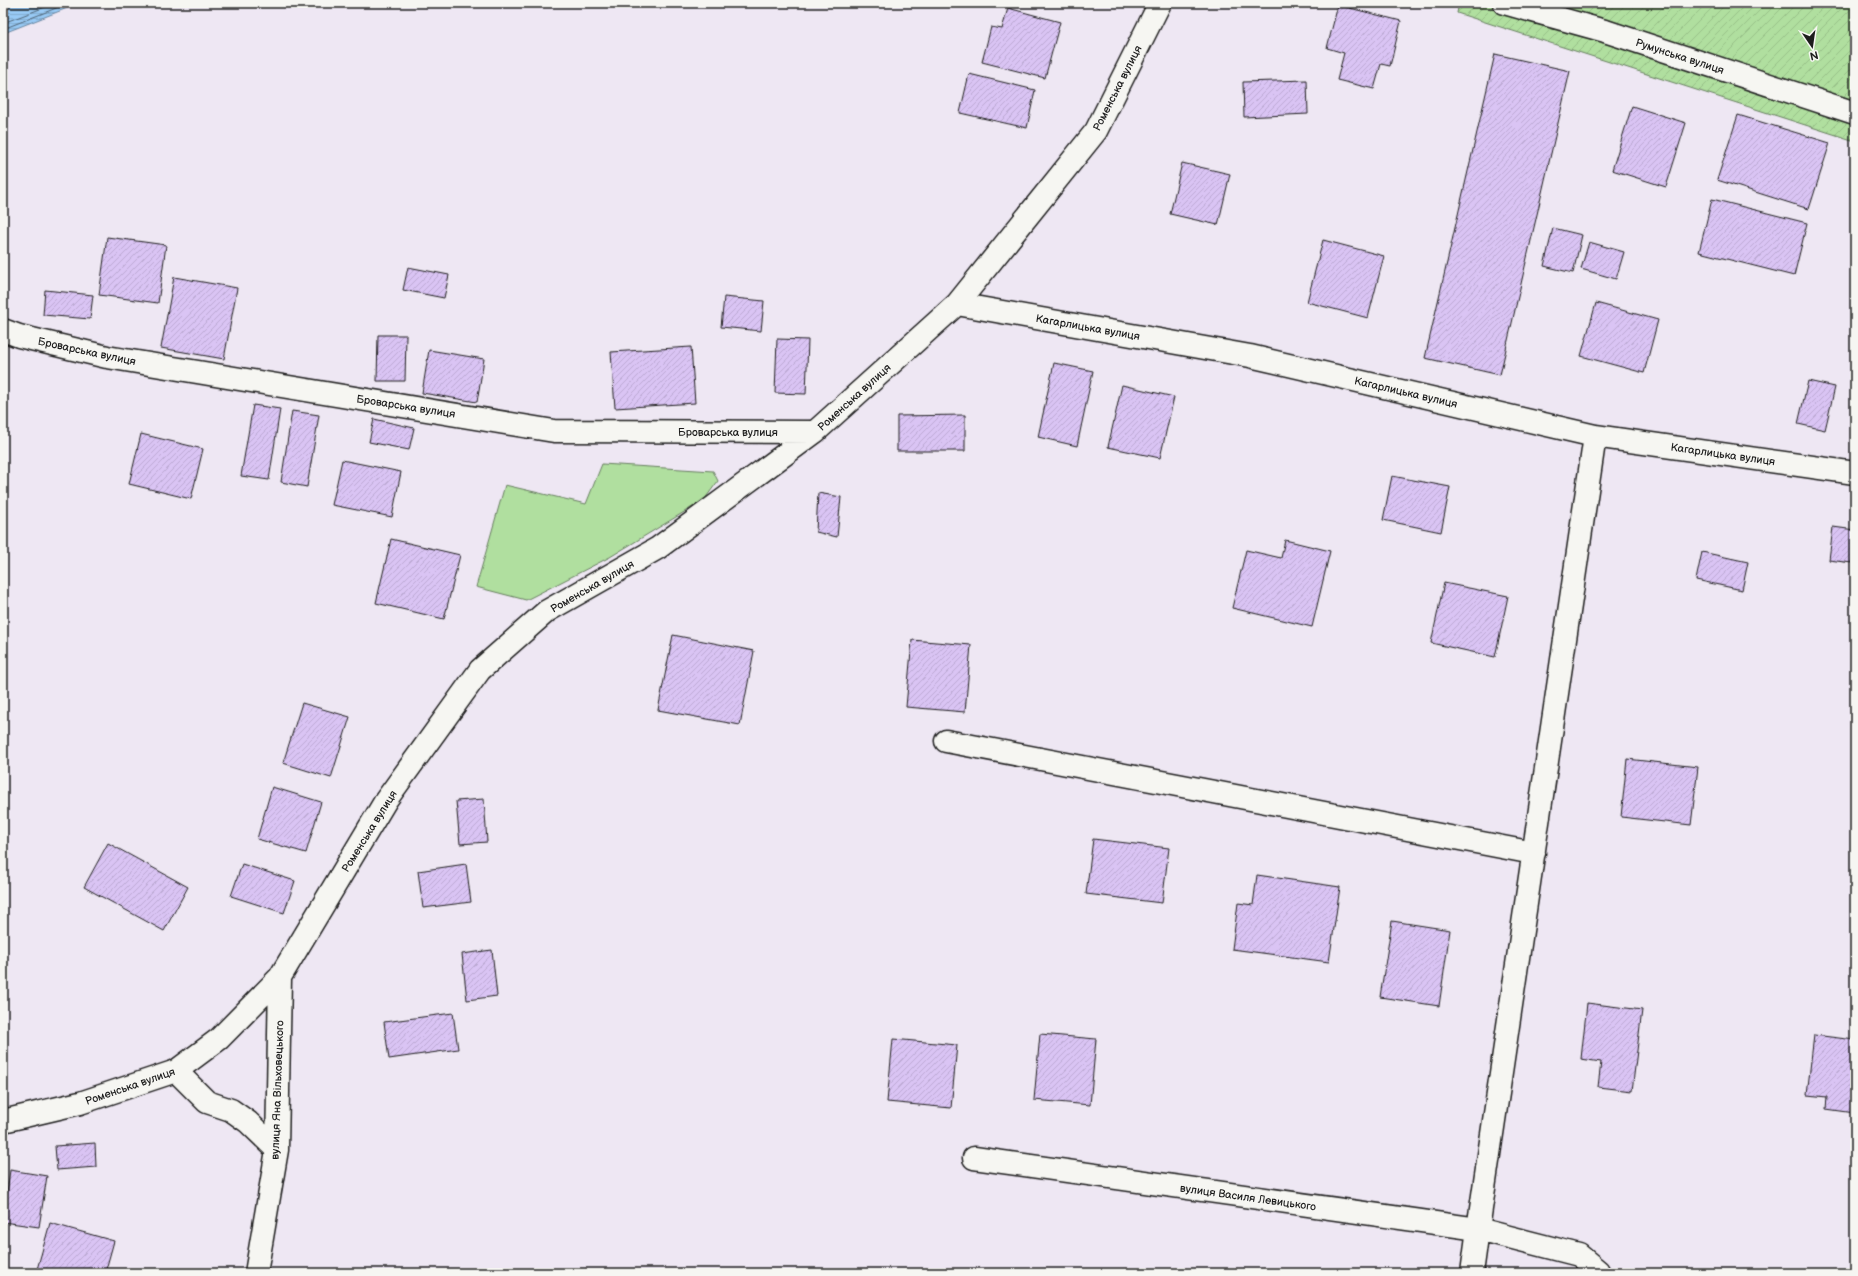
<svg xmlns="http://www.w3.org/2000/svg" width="1858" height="1276" font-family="'Balsamiq Sans',sans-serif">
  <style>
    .grass { fill: #b0df9f; stroke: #667e5e }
    .garden { fill: url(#garden-furrows); stroke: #667e5e }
    .water { fill: url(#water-rules); stroke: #66849e }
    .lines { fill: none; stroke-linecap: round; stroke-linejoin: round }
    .shore { stroke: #4e6273; stroke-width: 1 }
    .building { fill: url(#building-hatch); stroke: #1c1c1c }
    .minor-casing { stroke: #1c1c1c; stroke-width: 25 }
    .minor { stroke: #f6f6f2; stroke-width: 22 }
    .labels { text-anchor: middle; stroke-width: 4; stroke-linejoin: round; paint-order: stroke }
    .street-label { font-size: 11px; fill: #1c1c1c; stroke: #f6f6f2 }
  </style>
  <defs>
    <pattern id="garden-furrows" width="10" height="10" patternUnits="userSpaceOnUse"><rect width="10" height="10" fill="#b0df9f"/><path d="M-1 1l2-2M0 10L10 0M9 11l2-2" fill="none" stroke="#97bf88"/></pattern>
    <pattern id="water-rules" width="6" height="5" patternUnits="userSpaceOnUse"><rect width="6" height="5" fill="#98caf5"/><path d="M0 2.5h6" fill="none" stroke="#82add1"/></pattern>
    <pattern id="building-hatch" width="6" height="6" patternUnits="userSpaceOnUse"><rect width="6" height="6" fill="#dac4f4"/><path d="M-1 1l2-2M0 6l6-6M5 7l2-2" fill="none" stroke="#baa8d1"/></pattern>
  </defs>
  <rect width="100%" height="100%" fill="#eee7f3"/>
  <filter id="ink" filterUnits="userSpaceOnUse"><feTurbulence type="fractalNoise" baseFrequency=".025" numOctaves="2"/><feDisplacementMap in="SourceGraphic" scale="8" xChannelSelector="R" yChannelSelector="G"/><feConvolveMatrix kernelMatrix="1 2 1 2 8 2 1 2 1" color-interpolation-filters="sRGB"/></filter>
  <g filter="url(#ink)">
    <path class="grass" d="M602 464 713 471 718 481 704 500 610 557 526 600 476 587 505 485 586 504Z"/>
    <path class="garden" d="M1459 3H1855V141L1457 13Z"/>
    <path class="water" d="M3 3H80L4 33Z"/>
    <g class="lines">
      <path class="shore" d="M3 23 56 3
        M3 29 69 3"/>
    </g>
    <path class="building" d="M1338 5 1401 21 1390 66 1381 64 1374 89 1337 80 1344 53 1327 48Z
      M1008 8 1060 22 1045 78 982 62 991 27 1002 29Z
      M1495 54 1570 71 1500 375 1425 358Z
      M969 74 1035 90 1027 128 960 113Z
      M1307 80 1308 114 1244 117 1243 82Z
      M1632 106 1686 123 1666 187 1612 170Z
      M1738 115 1830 143 1809 209 1717 180Z
      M1182 163 1230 174 1218 225 1170 214Z
      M1712 199 1807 223 1794 276 1699 252Z
      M1553 228 1582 235 1573 273 1544 266Z
      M107 237 166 245 158 303 99 295Z
      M1323 240 1384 256 1368 318 1307 302Z
      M1589 242 1624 252 1616 279 1581 269Z
      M408 267 449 275 444 298 403 290Z
      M174 277 237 288 224 359 161 348Z
      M45 290 93 295 90 319 43 315Z
      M724 297 764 301 761 331 721 327Z
      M1596 303 1658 320 1644 373 1581 356Z
      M378 335H406L405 381H377Z
      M777 339 808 340 806 394 775 393Z
      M691 347 695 403 615 408 611 352Z
      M429 350 484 359 477 402 422 393Z
      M1054 363 1093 371 1077 446 1038 437Z
      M1808 381 1835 387 1825 430 1798 424Z
      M1122 385 1174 397 1160 458 1108 447Z
      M253 405 280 409 269 480 241 476Z
      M292 411 319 415 307 487 281 482Z
      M965 415V451H897V416Z
      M374 419 414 428 409 450 369 442Z
      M141 434 203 449 191 499 129 484Z
      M342 460 401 472 392 517 332 505Z
      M1392 476 1450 487 1441 532 1383 520Z
      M818 493 841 497 837 537 816 532Z
      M1833 527 1855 530 1852 563 1829 560Z
      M391 539 460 555 444 619 376 603Z
      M1285 540 1330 551 1312 627 1232 608 1246 550 1281 558Z
      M1702 552 1748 562 1742 590 1696 580Z
      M1444 583 1508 596 1495 657 1431 643Z
      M673 635 754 651 740 725 658 710Z
      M912 640 971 645 965 712 906 707Z
      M302 703 350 717 331 778 283 763Z
      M1627 759 1698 767 1691 825 1621 817Z
      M272 787 321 802 306 853 257 839Z
      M484 799 487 842 460 844 456 801Z
      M1093 839 1169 848 1162 903 1086 894Z
      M108 843 188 887 164 931 84 887Z
      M242 864 295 881 284 913 231 896Z
      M466 864 471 902 423 908 418 871Z
      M1257 875 1340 887 1329 962 1232 949 1238 903 1253 905Z
      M1392 921 1450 930 1439 1006 1380 997Z
      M492 950 497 996 467 1000 462 954Z
      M1587 1003 1642 1010 1632 1091 1598 1087 1601 1062 1581 1059Z
      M453 1013 458 1049 389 1059 384 1022Z
      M1040 1034 1096 1039 1090 1105 1034 1100Z
      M1814 1035 1855 1040V1113L1826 1109 1827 1097 1807 1095Z
      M893 1039 957 1045 951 1108 887 1102Z
      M95 1143 96 1167 57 1170 55 1146Z
      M10 1170 47 1176 39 1227 3 1222Z
      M50 1223 114 1241 105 1273H36Z"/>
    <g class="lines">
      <g class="minor-casing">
        <path id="minor" d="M1504 3 1605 31 1855 113
          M957 304 1250 356 1595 436 1855 473
          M3 330 19 336 107 357 554 431 815 432
          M1595 436 1478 1229 1579 1255 1598 1271 1599 1273
          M946 741 1534 853
          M176 1071 207 1102 231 1110 248 1122 277 1150
          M3 1121 80 1103 176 1071 219 1039 280 977 386 800 480 670 547 611 658 548 815 432 957 304 1096 131 1160 3
          M974 1158 1478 1229 1472 1273
          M256 1273 277 1150 280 977"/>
      </g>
      <use href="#minor" class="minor"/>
    </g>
  </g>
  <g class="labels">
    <g class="street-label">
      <text transform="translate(1680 56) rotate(18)" y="4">Румунська вулиця</text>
      <text transform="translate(1117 88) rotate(-63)" y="4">Роменська вулиця</text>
      <text transform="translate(1088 327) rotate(10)" y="4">Кагарлицька вулиця</text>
      <text transform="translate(87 351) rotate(12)" y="4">Броварська вулиця</text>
      <text transform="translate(1406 392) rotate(13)" y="4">Кагарлицька вулиця</text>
      <text transform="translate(854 397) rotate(-42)" y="4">Роменська вулиця</text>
      <text transform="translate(406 406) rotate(9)" y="4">Броварська вулиця</text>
      <text x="728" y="436">Броварська вулиця</text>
      <text transform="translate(1723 454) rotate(8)" y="4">Кагарлицька вулиця</text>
      <text transform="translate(592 586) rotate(-30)" y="4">Роменська вулиця</text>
      <text transform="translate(369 831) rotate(-58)" y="4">Роменська вулиця</text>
      <text transform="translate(130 1086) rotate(-19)" y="4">Роменська вулиця</text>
      <text transform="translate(277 1090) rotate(-88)" y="4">вулиця Яна Вільховецького</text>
      <text transform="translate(1248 1197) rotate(8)" y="4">вулиця Василя Левицького</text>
    </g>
  </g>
  <rect width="1858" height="1276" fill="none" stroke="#f6f6f2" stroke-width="16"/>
  <rect x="8" y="8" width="1842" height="1260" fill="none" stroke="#1c1c1c" stroke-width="1.5" filter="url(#ink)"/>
  <g transform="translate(1812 46) rotate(167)" stroke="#f6f6f2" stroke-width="3" paint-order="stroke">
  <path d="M0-3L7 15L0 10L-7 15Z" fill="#1c1c1c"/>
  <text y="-6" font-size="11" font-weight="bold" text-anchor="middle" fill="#1c1c1c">N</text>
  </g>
</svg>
